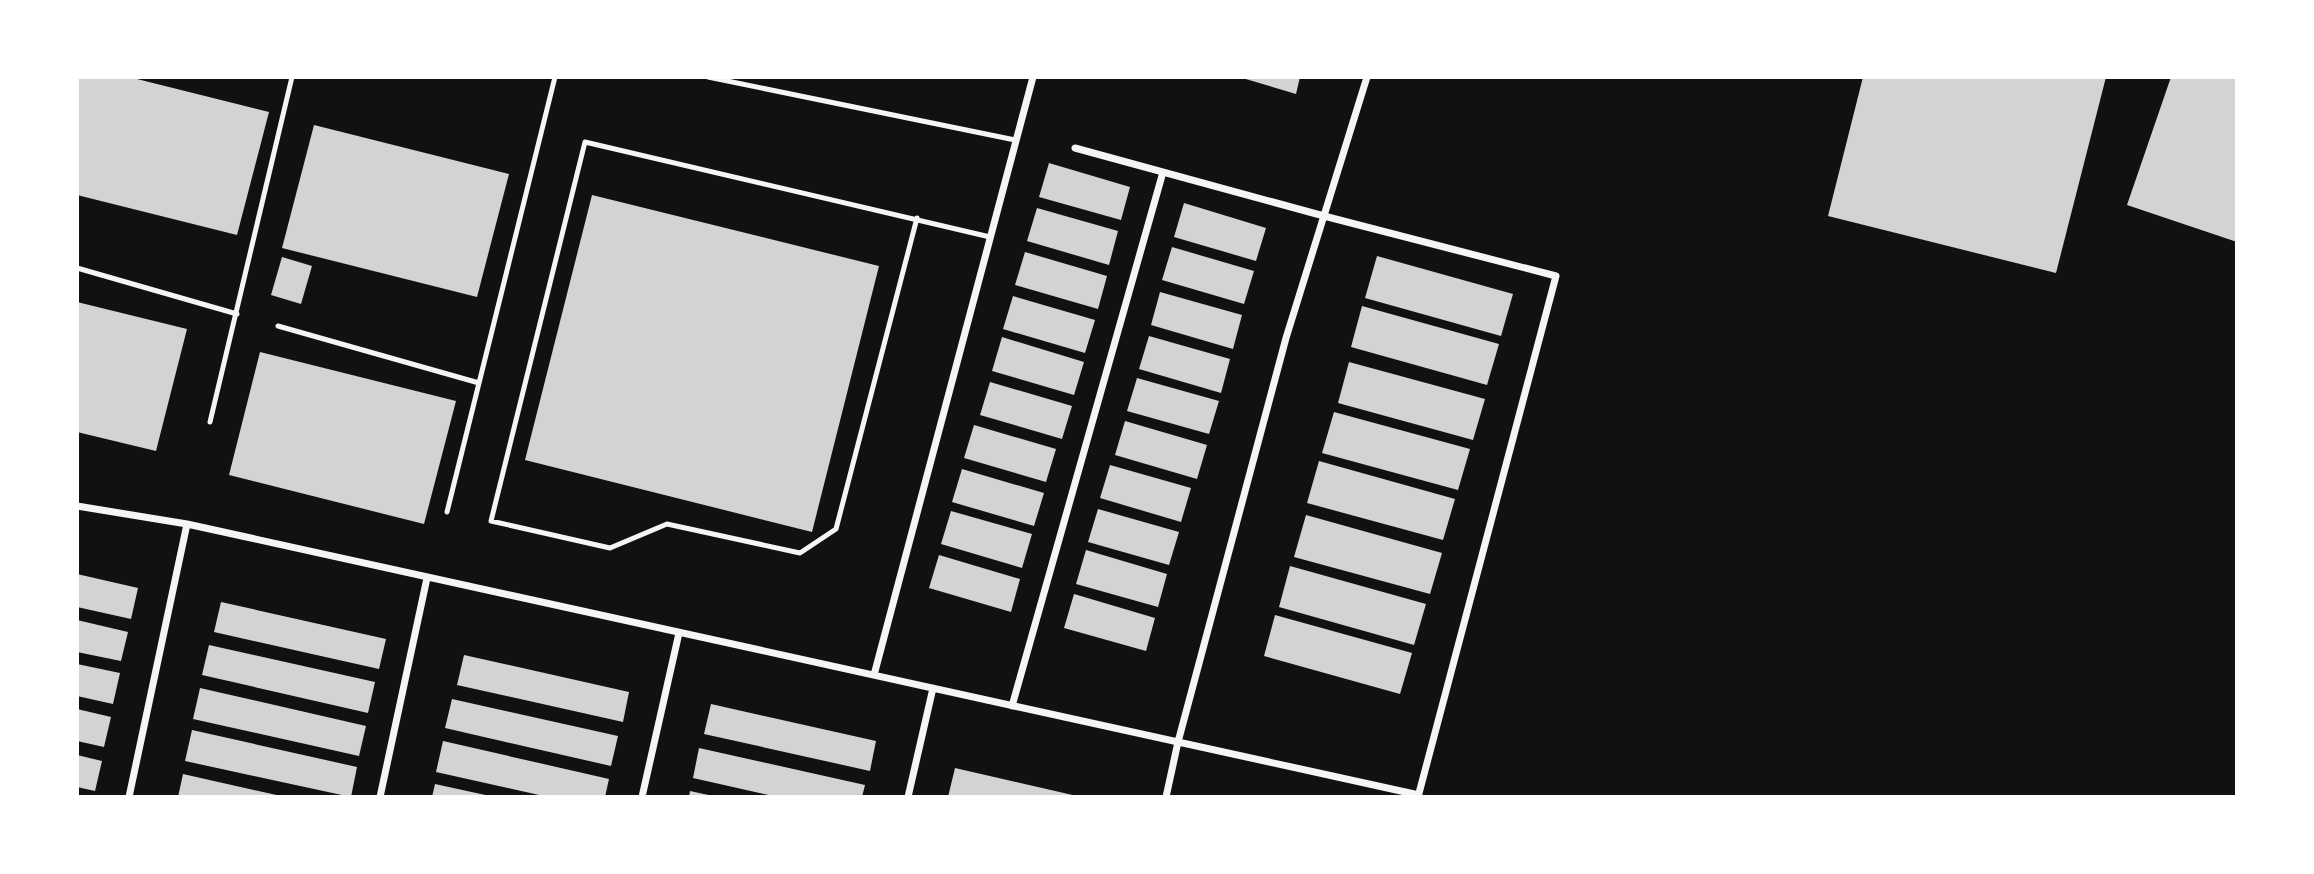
<svg xmlns="http://www.w3.org/2000/svg" width="2314" height="874" font-family="'Public Sans',sans-serif">
  <style>
    .building { fill: #d3d3d3 }
    .lines { fill: none; stroke-linecap: round; stroke-linejoin: round }
    .service { stroke: #f5f5f5; stroke-width: 5 }
    .minor { stroke: #f5f5f5; stroke-width: 7 }
  </style>
  <rect width="100%" height="100%" fill="#111"/>
  <path class="building" d="M77 77H129L269 112 237 235 77 195Z
    M1239 77H1300L1296 94Z
    M1863 77H2106L2056 273 1828 216Z
    M2171 77H2237V242L2127 205Z
    M314 125 509 174 477 297 282 248Z
    M1049 163 1130 187 1121 220 1039 197Z
    M592 195 879 266 812 532 525 460Z
    M1184 203 1266 228 1256 261 1174 237Z
    M1037 208 1118 231 1109 265 1027 241Z
    M1172 247 1254 271 1244 304 1162 280Z
    M1025 252 1107 276 1098 309 1015 285Z
    M1377 256 1513 294 1501 336 1365 298Z
    M282 257 312 266 301 304 271 295Z
    M1160 292 1242 315 1233 349 1151 325Z
    M1013 296 1095 320 1085 353 1003 329Z
    M77 302 187 329 156 451 77 432Z
    M1362 306 1499 344 1487 385 1351 347Z
    M1149 336 1230 359 1221 393 1139 369Z
    M1002 337 1084 362 1074 395 992 371Z
    M260 352 456 401 424 524 229 475Z
    M1349 362 1485 399 1473 440 1338 403Z
    M1137 378 1219 401 1209 434 1127 411Z
    M990 382 1072 406 1062 439 980 415Z
    M1334 412 1470 449 1458 490 1322 453Z
    M1125 421 1207 445 1197 479 1115 455Z
    M974 425 1056 449 1046 482 964 458Z
    M1319 461 1455 499 1443 540 1307 503Z
    M1110 465 1191 488 1181 522 1100 498Z
    M962 469 1044 493 1034 526 952 502Z
    M1098 509 1179 532 1169 565 1088 542Z
    M951 511 1032 534 1022 568 941 544Z
    M1306 515 1442 553 1430 594 1294 557Z
    M1086 550 1167 574 1158 607 1076 584Z
    M939 555 1020 579 1011 612 929 588Z
    M1290 566 1426 604 1414 645 1279 607Z
    M77 574 138 588 131 619 77 607Z
    M1074 594 1155 618 1146 651 1064 628Z
    M221 602 386 639 379 669 214 632Z
    M1275 615 1412 653 1400 694 1264 656Z
    M77 620 128 632 121 661 77 652Z
    M209 645 375 682 368 713 202 675Z
    M464 655 629 692 623 722 457 685Z
    M77 664 120 673 113 704 77 696Z
    M200 688 366 726 359 756 193 719Z
    M452 699 618 736 611 766 445 728Z
    M711 704 876 741 870 771 704 734Z
    M77 709 111 717 104 747 77 741Z
    M192 730 357 767 351 797 185 761Z
    M443 741 609 779 605 797H548L436 772Z
    M699 748 865 785 862 797H777L693 778Z
    M77 755 102 761 95 791 77 787Z
    M955 768 1077 796V797H948Z
    M183 774 281 796V797H178Z
    M435 784 490 796 489 797H432Z
    M690 791 713 796V797H689Z"/>
  <g class="lines">
    <path class="service" d="M708 77 1015 140
      M917 218 836 529 800 553 667 524 610 548 491 521 585 142 990 237
      M77 268 237 314
      M278 326 479 383
      M210 422 292 77
      M447 512 555 77"/>
    <path class="minor" d="M1075 148 1324 216 1556 276 1418 797
      M77 506 187 524 1419 795
      M874 675 1033 77
      M1012 706 1163 172
      M129 797 187 524
      M380 797 427 578
      M642 797 679 633
      M908 797 933 688
      M1166 797 1178 742 1286 338 1367 77"/>
  </g>
  <rect width="2314" height="874" fill="none" stroke="#ffffff" stroke-width="158"/>
</svg>
